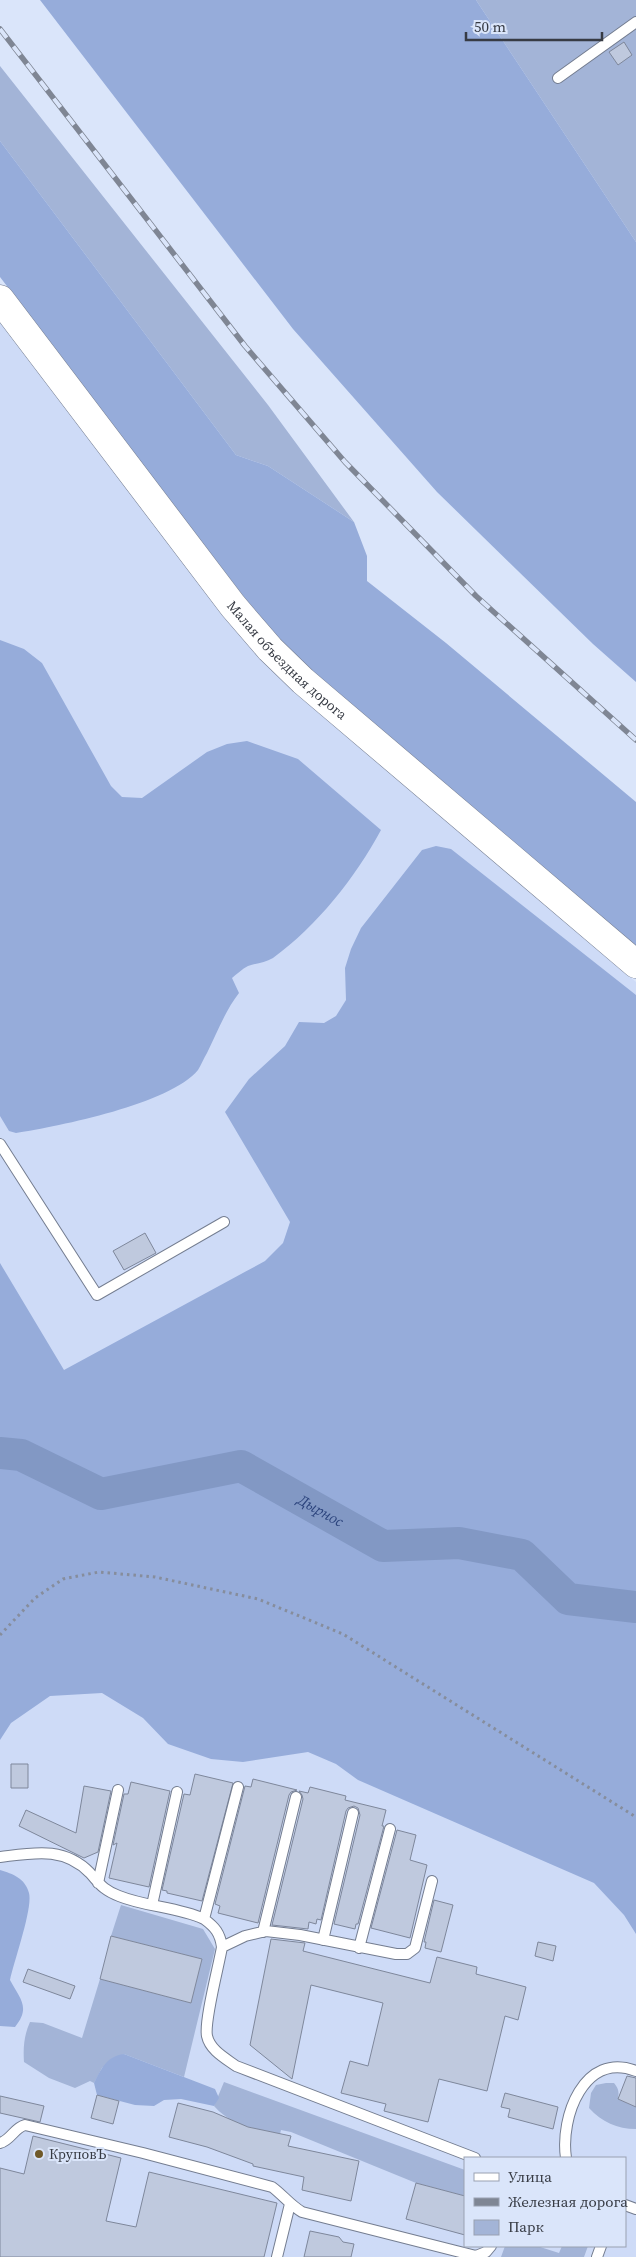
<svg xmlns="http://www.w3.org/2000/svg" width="636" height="2257" font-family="'Source Serif 4',serif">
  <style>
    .built { fill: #cedbf7; fill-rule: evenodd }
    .green { fill: #a3b4d7 }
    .forest { fill: #96acda }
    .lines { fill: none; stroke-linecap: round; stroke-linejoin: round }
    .river { stroke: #8298c4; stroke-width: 32 }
    .building { fill: #bfc9de; stroke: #7e879b }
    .lane-casing { stroke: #747d90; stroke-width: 12 }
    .secondary-casing { stroke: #747d90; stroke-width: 29 }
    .path { stroke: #868d9c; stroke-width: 3; stroke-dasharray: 2.5 4; stroke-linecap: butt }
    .lane { stroke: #fff; stroke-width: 10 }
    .secondary { stroke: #fff; stroke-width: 28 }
    .rail-casing { stroke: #7f8694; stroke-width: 5.5 }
    .rail { stroke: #dae5fa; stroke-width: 4; stroke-dasharray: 11; stroke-linecap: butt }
    .poi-dot { fill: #6f5929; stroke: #dae5fa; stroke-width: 2 }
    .labels { text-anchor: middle; stroke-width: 4; stroke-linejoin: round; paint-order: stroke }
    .street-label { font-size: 14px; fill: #373b44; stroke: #dae5fa }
    .poi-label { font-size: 14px; fill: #373b44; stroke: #dae5fa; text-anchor: start }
    .water-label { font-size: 15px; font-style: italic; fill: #2c447d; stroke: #dae5fa }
  </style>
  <rect width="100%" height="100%" fill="#dae5fa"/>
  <path class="built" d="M0 322 223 614 260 659 294 692 636 982V2257H0ZM465 2158H625V2246H465Z"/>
  <path class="green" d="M476 0H636V242Z
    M0 66 268 405 354 522 268 466 236 455 0 141Z
    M121 1905 203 1929 215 1949 184 2077 124 2054 102 2068 94 2083 90 2081 75 2088 49 2078 24 2062C23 2048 24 2035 30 2022L43 2023 82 2038 100 1979 191 2003 202 1959 111 1936Z
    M224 2082 465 2170V2196L416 2183 291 2132 281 2130 280 2134C254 2128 233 2127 214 2106Z
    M606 2083H614C619 2089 619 2092 618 2099L636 2107V2129C617 2129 602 2122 589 2108L591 2093 596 2085Z
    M505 2246H537L559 2253 562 2246H588L584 2257H501Z"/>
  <path class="forest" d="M40 0H476L636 242V682L593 644 437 492 293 329Z
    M0 141 236 455 268 466 354 522 367 556V581L446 643 636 802V949L312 671 280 640 244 597 0 277Z
    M0 640 24 649 42 663 111 786 122 797 142 798 207 752 227 744 247 741 298 759 381 830C355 878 317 926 273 958 265 963 256 963 248 966 242 969 237 974 232 978L239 993C225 1011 217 1033 207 1053 204 1058 201 1065 198 1070 170 1104 60 1126 16 1133L9 1131 0 1116Z
    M436 846 451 849 636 995V1934L624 1915 594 1883 358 1780 336 1764 308 1752 243 1762 211 1759 168 1744 143 1718 102 1693 50 1696 11 1723 0 1740V1263L64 1370 265 1261 283 1243 290 1222 225 1112 249 1079 285 1046 299 1022 324 1023 336 1016 346 1000 345 968 351 949 361 928 422 850Z
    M0 1870C13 1874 25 1878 29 1893 33 1908 14 1961 10 1980 20 1999 31 2007 15 2027L0 2026Z
    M124 2054 215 2089 219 2098 214 2106 181 2099 164 2100 154 2106 135 2105 97 2095 94 2083C101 2069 107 2056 124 2054Z"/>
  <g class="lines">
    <path class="river" id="s1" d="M0 1453 21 1455 101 1494 241 1466 383 1546 459 1543 522 1555 568 1599 636 1607"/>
  </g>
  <path class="building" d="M624 42 632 55 618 65 609 52Z
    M145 1233 156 1253 124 1270 113 1251Z
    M11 1764H28V1788H11Z
    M195 1774 233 1783 202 1901 167 1893V1891L162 1890 184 1794 190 1795Z
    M253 1779 297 1790 291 1792 289 1795 258 1923 218 1913 220 1906 215 1904 245 1786 251 1787Z
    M131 1782 170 1791 149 1887 109 1878 117 1843 113 1845 124 1794H128Z
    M84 1786 111 1791 98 1852 84 1858 19 1826 26 1810 76 1833Z
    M310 1787 346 1796 345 1800 386 1810 382 1826H384L358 1924H356L355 1929 334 1924 360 1815 358 1808 354 1806 348 1808 346 1811 321 1920 317 1919 316 1924 309 1922 308 1929 272 1925 303 1799 302 1795 299 1791 308 1793Z
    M397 1830 416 1835 410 1860 427 1865 410 1938 371 1928Z
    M434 1900 453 1905 441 1952 425 1948 426 1942H424Z
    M111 1936 202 1959 191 2003 100 1979Z
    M271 1939 305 1943 303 1951 430 1983 437 1957 477 1967 476 1974 526 1987 518 2020 505 2016 487 2091 439 2079 428 2122 384 2111 386 2104 341 2093 350 2061 368 2066 383 2003 311 1985 292 2079 250 2045Z
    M538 1942 556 1946 553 1961 535 1956Z
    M28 1969 75 1986 70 1999 23 1982Z
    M627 2076 636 2078V2107L618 2099Z
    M505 2093 558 2107 553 2129 508 2117 510 2109 501 2107Z
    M97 2095 119 2101 113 2124 91 2118Z
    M0 2096 44 2106 40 2122 0 2113Z
    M178 2103 213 2112 248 2127 291 2136 288 2146 359 2161 351 2201 302 2190 304 2177 253 2166V2164L207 2147 169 2137Z
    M33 2136 121 2158 106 2221 136 2227 149 2172 277 2203 264 2257H0V2168L24 2174Z
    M416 2183 465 2196V2235L406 2219Z
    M310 2231 339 2237 343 2242 354 2244 351 2257H304Z"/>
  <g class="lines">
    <g class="lane-casing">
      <path id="lane" d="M558 78 636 22
        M0 1144 97 1295 224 1222
        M0 1857C33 1853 64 1846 90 1873 100 1884 103 1890 119 1896 146 1907 178 1907 204 1919 215 1927 220 1933 222 1947 219 1965 204 2021 207 2036 210 2050 225 2058 236 2066L475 2158
        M98 1883 118 1790
        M152 1905 177 1792
        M204 1919 238 1787
        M263 1932 296 1797
        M323 1940 353 1813
        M222 1947 245 1936 266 1931 300 1935 396 1954H407L415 1948 432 1881
        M359 1948 390 1829
        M0 2143C11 2140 14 2128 25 2125L143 2153 272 2187C283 2195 290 2205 302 2212L476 2256 486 2252 491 2246
        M566 2158C560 2117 584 2051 636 2071
        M625 2205 636 2209
        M277 2257 290 2204
        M597 2257 601 2246"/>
    </g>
    <g class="secondary-casing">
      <g id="secondary">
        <path id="s2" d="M0 299 233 606 270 649 303 681 636 964"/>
      </g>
    </g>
    <path class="path" d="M0 1635 35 1598 63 1579 99 1572 155 1577 258 1599 343 1634 636 1817"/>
    <use href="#lane" class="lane"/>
    <use href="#secondary" class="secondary"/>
    <g class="rail-casing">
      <path id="rail" d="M0 29 245 346 345 462 476 596 636 740"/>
    </g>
    <use href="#rail" class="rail"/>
  </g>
  <circle class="poi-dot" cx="39" cy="2154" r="5"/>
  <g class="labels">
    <g class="street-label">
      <text dy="5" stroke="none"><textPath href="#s2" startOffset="462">Малая объездная дорога</textPath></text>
    </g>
    <g class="poi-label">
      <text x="49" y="2159">КруповЪ</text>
    </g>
    <g class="water-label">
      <text dy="5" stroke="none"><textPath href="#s1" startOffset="344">Дырнос</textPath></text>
    </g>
  </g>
  <rect x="464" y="2157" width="162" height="90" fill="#dae5fa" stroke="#99a1b1"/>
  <rect x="474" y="2173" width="25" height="8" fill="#ffffff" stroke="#99a1b1"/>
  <text x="508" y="2182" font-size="15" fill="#373b44">Улица</text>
  <rect x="474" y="2198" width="25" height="8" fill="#7f8694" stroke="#99a1b1"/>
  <text x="508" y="2207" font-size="15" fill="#373b44">Железная дорога</text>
  <rect x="474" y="2220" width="25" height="15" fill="#a3b4d7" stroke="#99a1b1"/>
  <text x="508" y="2232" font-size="15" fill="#373b44">Парк</text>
  <path d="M466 32v8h136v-8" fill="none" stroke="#373b44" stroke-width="2.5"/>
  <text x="474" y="32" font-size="15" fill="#373b44" stroke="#dae5fa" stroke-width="4" paint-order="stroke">50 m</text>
</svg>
